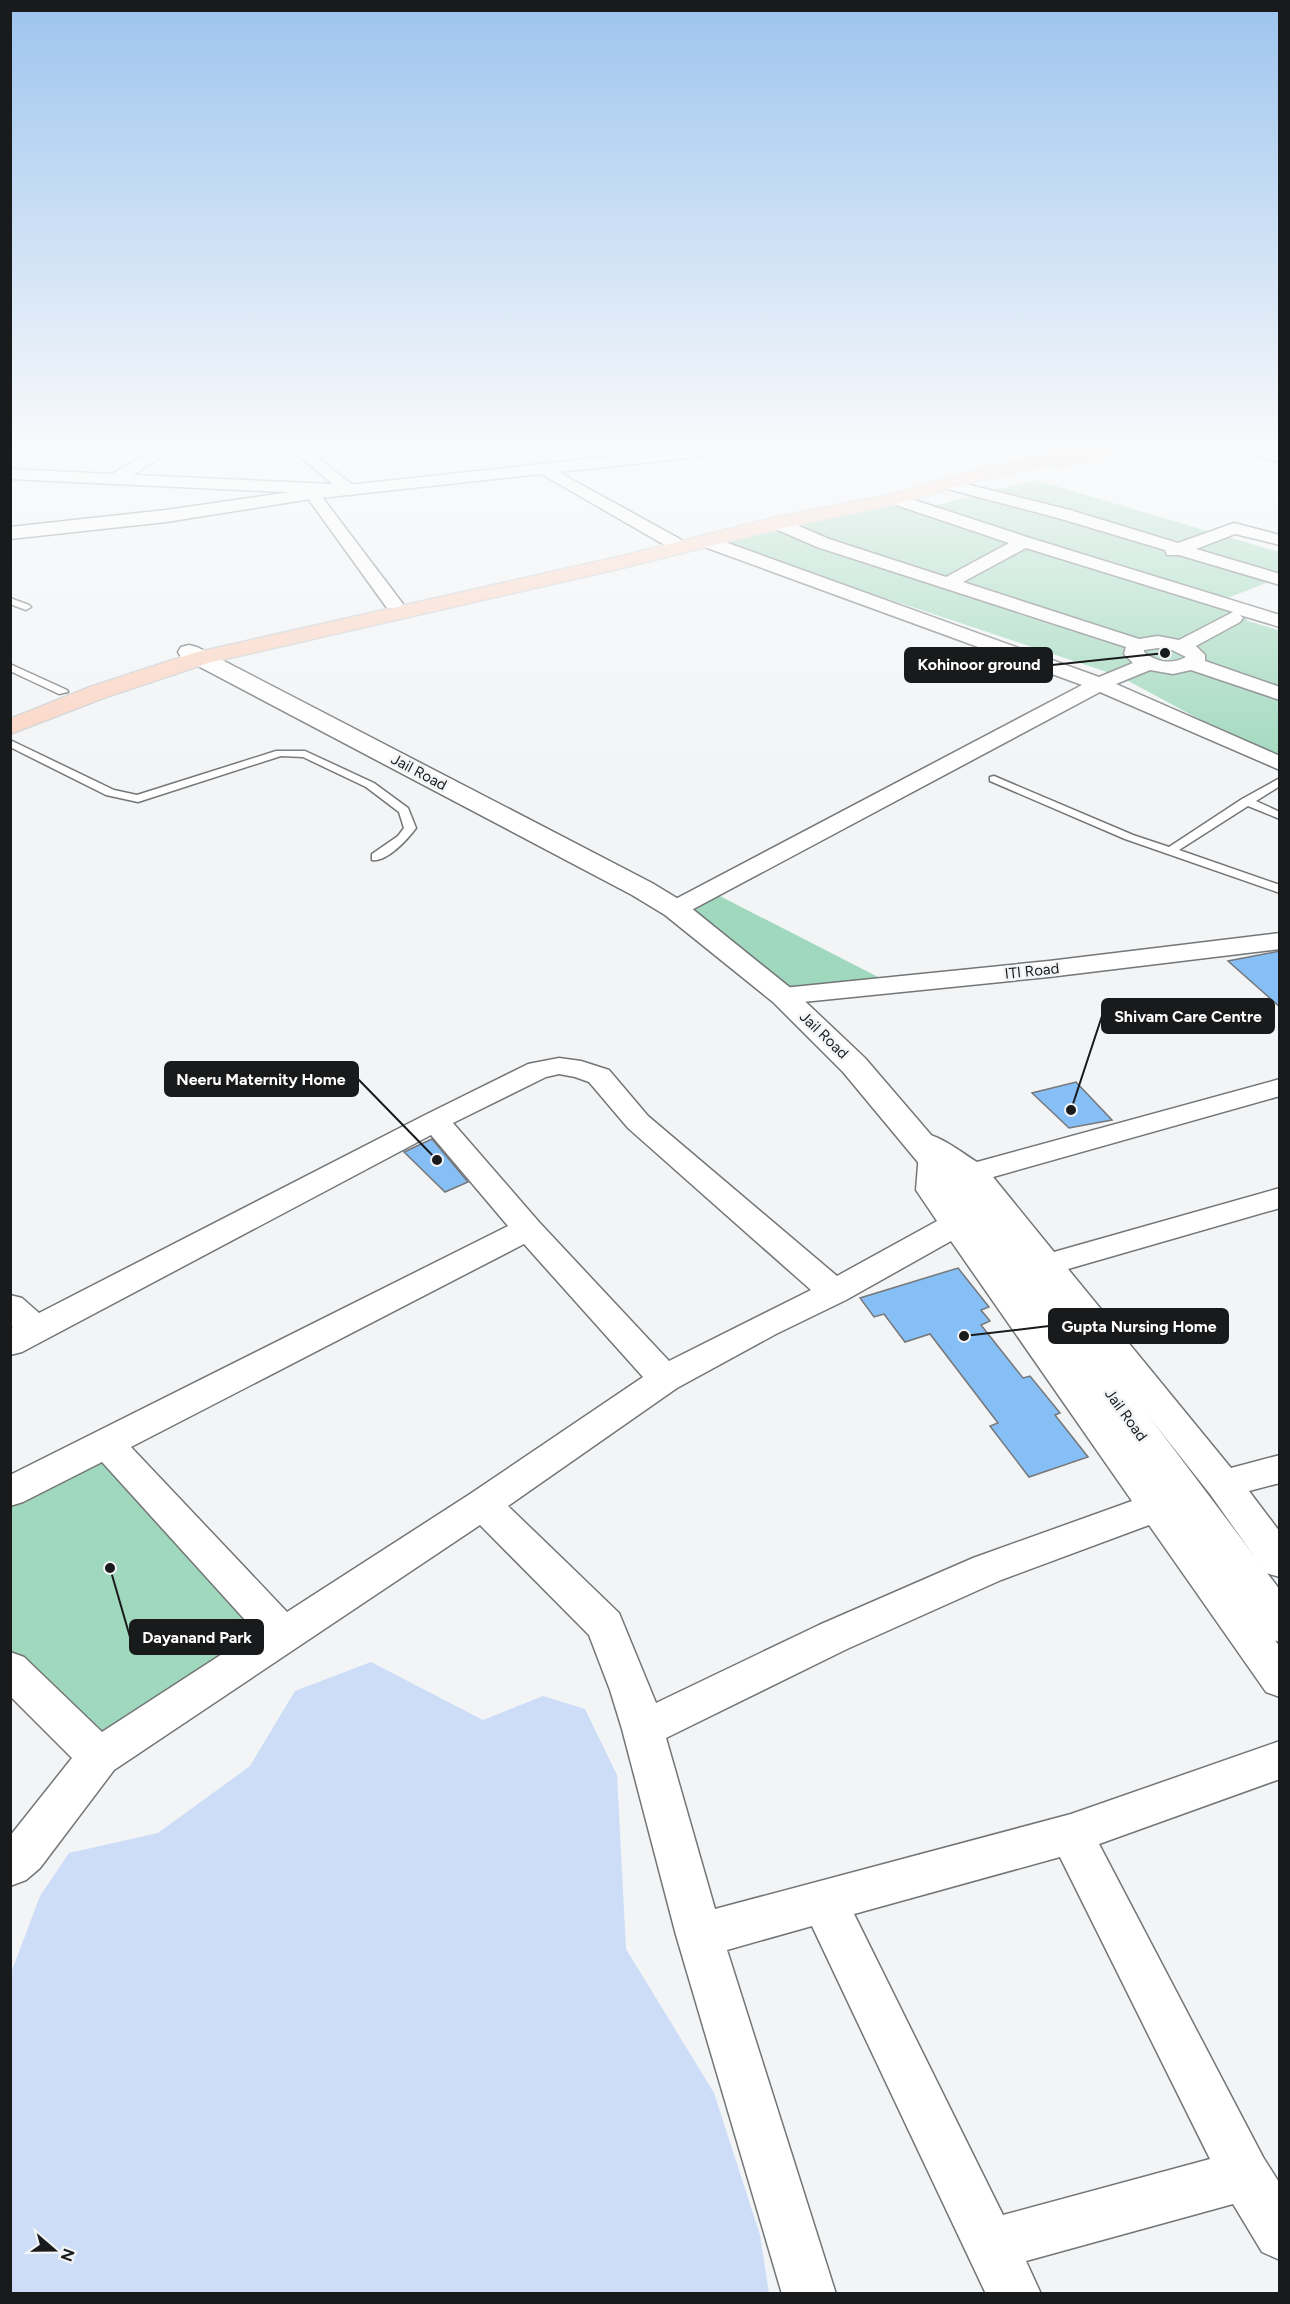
<svg xmlns="http://www.w3.org/2000/svg" width="1290" height="2304" font-family="Figtree,sans-serif">
  <style>
    .green { fill: #9fd8bc }
    .water { fill: #cdddf7 }
    .building { fill: #86bff5; stroke: #767779; stroke-width: 1.5 }
    .lines { fill: none; stroke-linecap: round; stroke-linejoin: round }
    .service-casing { stroke: #737576; stroke-width: 3 }
    .minor-casing { stroke: #737576; stroke-width: 3 }
    .tertiary-casing { stroke: #737576; stroke-width: 3 }
    .primary-casing { stroke: #d1d1d1; stroke-width: 3 }
    .service { fill: #fff; fill-rule: evenodd }
    .minor { fill: #fff; fill-rule: evenodd }
    .tertiary { fill: #fff; fill-rule: evenodd }
    .primary { fill: #fcd4c2; fill-rule: evenodd }
    .labels { text-anchor: middle; stroke-width: 5; stroke-linejoin: round; paint-order: stroke }
    .street-label { font-size: 15px; fill: #191a1b; stroke: #f2f4f6 }
    .leader { fill: none; stroke: #191a1b; stroke-width: 2 }
    .callout-dot { fill: #191a1b; stroke: #f2f4f6; stroke-width: 2 }
    .callout { fill: #191a1b; stroke: #191a1b; stroke-width: 2 }
    .callout-label { font-size: 16px; text-anchor: middle; font-weight: bold; fill: #fff }
  </style>
  <rect width="100%" height="100%" fill="#f2f4f6"/>
  <path class="green" d="M1035 480 1279 552V578L1225 599 1230 601 1248 621 1279 630V762L1119 676 714 541 891 500 922 509Z
    M710 891 880 978 793 992 684 906Z
    M103 1453 269 1634 102 1742 11 1653 10 1502Z"/>
  <path class="water" d="M371 1662 483 1720 543 1696 585 1709 617 1775 626 1949 714 2093 760 2235 769 2293H11V1973L40 1896 69 1853 158 1833 250 1766 295 1691Z"/>
  <path class="building" d="M1280 951V1007L1228 961Z
    M1076 1082 1112 1120 1069 1128 1032 1093Z
    M432 1139 468 1182 445 1192 404 1152Z
    M958 1268 989 1307 981 1310 990 1321 981 1325 1023 1378 1030 1376 1060 1413 1055 1415 1088 1457 1029 1477 990 1426 998 1423 930 1334 905 1342 884 1314 874 1317 860 1298Z"/>
  <g class="lines">
    <g class="service-casing">
      <path id="service" d="M10 598 29 605 31 607 26 610 10 604Z
        M10 664 67 690 68 692 59 694 10 671Z
        M10 740 114 790 137 795 276 751H305L374 783 408 808 416 828C407 840 387 862 372 860V854L398 836 404 828 399 812 366 787 303 757 281 756 138 802 106 795 10 747Z
        M994 776 1133 835 1169 847 1242 799 1280 778V786L1256 801 1280 812V819L1248 806 1179 850 1280 885V893L1125 839 990 781V777Z"/>
    </g>
    <g class="minor-casing">
      <path id="minor" d="M150 452H168L133 475 333 484 294 452H311L359 490 351 495 319 493 403 604 401 608H387L304 493 10 479V469L112 474Z
        M1254 452H1280V462L1256 455Z
        M544 464 680 539 683 543 680 547H668L538 472 536 469Z
        M950 480 1070 510 1178 543 1234 523 1280 535V545L1235 534 1196 549 1280 574V585L1179 555H1167L1165 550 1058 518 944 488 942 485 944 482Z
        M896 494 1030 538 1280 615V627L1240 615 1243 618 1240 622 1196 646 1205 655V661L1280 687V700L1191 670 1173 674 1150 670 1116 684 1280 756V770L1100 692 684 914 675 917 666 914 662 909 666 904 1082 685 699 545 696 541 699 537H711L1099 677 1133 663 1124 654 1126 647 817 547 771 527 768 523 771 519H783L829 539 946 577 1009 543 890 503 888 499 890 495ZM1026 548 1233 612 1179 640 1158 636 1139 639 963 582ZM1158 648 1172 650 1186 657C1171 665 1156 662 1144 652V650Z
        M1280 933V949L1049 977 783 1004 774 1002 770 996 774 990 783 988 1049 961Z
        M559 1058 581 1061 609 1070 648 1116 837 1276 937 1221 916 1190 919 1153 909 1148 905 1141 909 1134C933 1128 957 1150 977 1162L1280 1079V1096L993 1177 1054 1252 1280 1188V1208L1068 1269 1231 1468 1280 1455V1483L1249 1491 1280 1532V1577L1266 1573 1210 1494 962 1180 947 1170 946 1189 1280 1647V1697L1266 1692 1149 1525 1001 1580 847 1649 666 1738 715 1909 1071 1814 1280 1741V1779L1099 1844 1263 2157 1280 2184V2260L1262 2252 1233 2204 1026 2261 1041 2294H986L812 1926 727 1950 836 2294H782L676 1935 622 1729 610 1690 589 1635 480 1525 114 1770 40 1868 26 1880 10 1886V1836L72 1758 10 1696V1652L24 1657 102 1732 256 1632 102 1462 23 1502 10 1506V1475L508 1226 431 1135 22 1352 10 1355V1328L13 1327 10 1325V1295L22 1298 39 1313 425 1115 528 1064ZM559 1074 575 1077 589 1082 628 1128 811 1290 669 1361 539 1222 453 1123 546 1077ZM951 1241 1132 1501 973 1558 819 1625 656 1703 619 1613 508 1506 677 1388 776 1334 846 1300ZM524 1244 643 1377 470 1494 287 1612 131 1447ZM1060 1857 1210 2159 1003 2215 854 1914Z"/>
    </g>
    <g class="tertiary-casing">
      <path id="tertiary" d="M652 452H705L702 456 696 457 311 499 166 522 10 539V527L166 510 311 489Z
        M189 645 197 647 652 883 685 903 793 990 865 1058 980 1192 1280 1590V1642L1265 1637 956 1208 843 1072 773 1002 665 915 632 895 181 657 178 652 181 647Z"/>
    </g>
    <g class="primary-casing">
      <path id="primary" d="M1058 452H1115L1112 456 1106 457 1058 468 1050 464 976 481 896 504 778 529 622 568 208 663 106 697 10 734V719L90 687 194 653 622 556 777 517 893 494 965 473Z"/>
    </g>
    <use href="#service" class="service"/>
    <use href="#minor" class="minor"/>
    <use href="#tertiary" class="tertiary"/>
    <use href="#primary" class="primary"/>
  </g>
  <linearGradient id="sky" x2="0" y2="1"><stop stop-color="#9dc4ee"/><stop offset="0.58" stop-color="#f9fafb"/><stop offset="1" stop-color="#f9fafb" stop-opacity="0"/></linearGradient>
  <rect width="1290" height="774" fill="url(#sky)"/>
  <g class="labels">
    <g class="street-label">
      <text transform="translate(419 772) rotate(28)" y="5">Jail Road</text>
      <text transform="translate(1032 971) rotate(-6)" y="5">ITI Road</text>
      <text transform="translate(824 1035) rotate(44)" y="5">Jail Road</text>
      <text transform="translate(1126 1415) rotate(54)" y="5">Jail Road</text>
    </g>
  </g>
  <path class="leader" d="M1165 653L1052 665M1071 1110L1102 1016M437 1160L358 1079M964 1336L1049 1326M110 1568L130 1637"/>
  <g class="callout-dot">
    <circle cx="1165" cy="653" r="6"/>
    <circle cx="1071" cy="1110" r="6"/>
    <circle cx="437" cy="1160" r="6"/>
    <circle cx="964" cy="1336" r="6"/>
    <circle cx="110" cy="1568" r="6"/>
  </g>
  <g class="callout">
    <rect x="905" y="648" width="147" height="34" rx="6"/>
    <rect x="1102" y="999" width="172" height="34" rx="6"/>
    <rect x="165" y="1062" width="193" height="34" rx="6"/>
    <rect x="1049" y="1309" width="179" height="34" rx="6"/>
    <rect x="130" y="1620" width="133" height="34" rx="6"/>
  </g>
  <g class="callout-label">
    <text x="979" y="670">Kohinoor ground</text>
    <text x="1188" y="1022">Shivam Care Centre</text>
    <text x="261" y="1085">Neeru Maternity Home</text>
    <text x="1139" y="1332">Gupta Nursing Home</text>
    <text x="197" y="1643">Dayanand Park</text>
  </g>
  <rect width="1290" height="2304" fill="none" stroke="#191a1b" stroke-width="24"/>
  <g transform="translate(54 2250) rotate(110)" stroke="#f2f4f6" stroke-width="4.5" paint-order="stroke">
  <path d="M0-4.5L10 22L0 15L-10 22Z" fill="#191a1b"/>
  <text y="-9" font-size="16" font-weight="bold" text-anchor="middle" fill="#191a1b">N</text>
  </g>
</svg>
